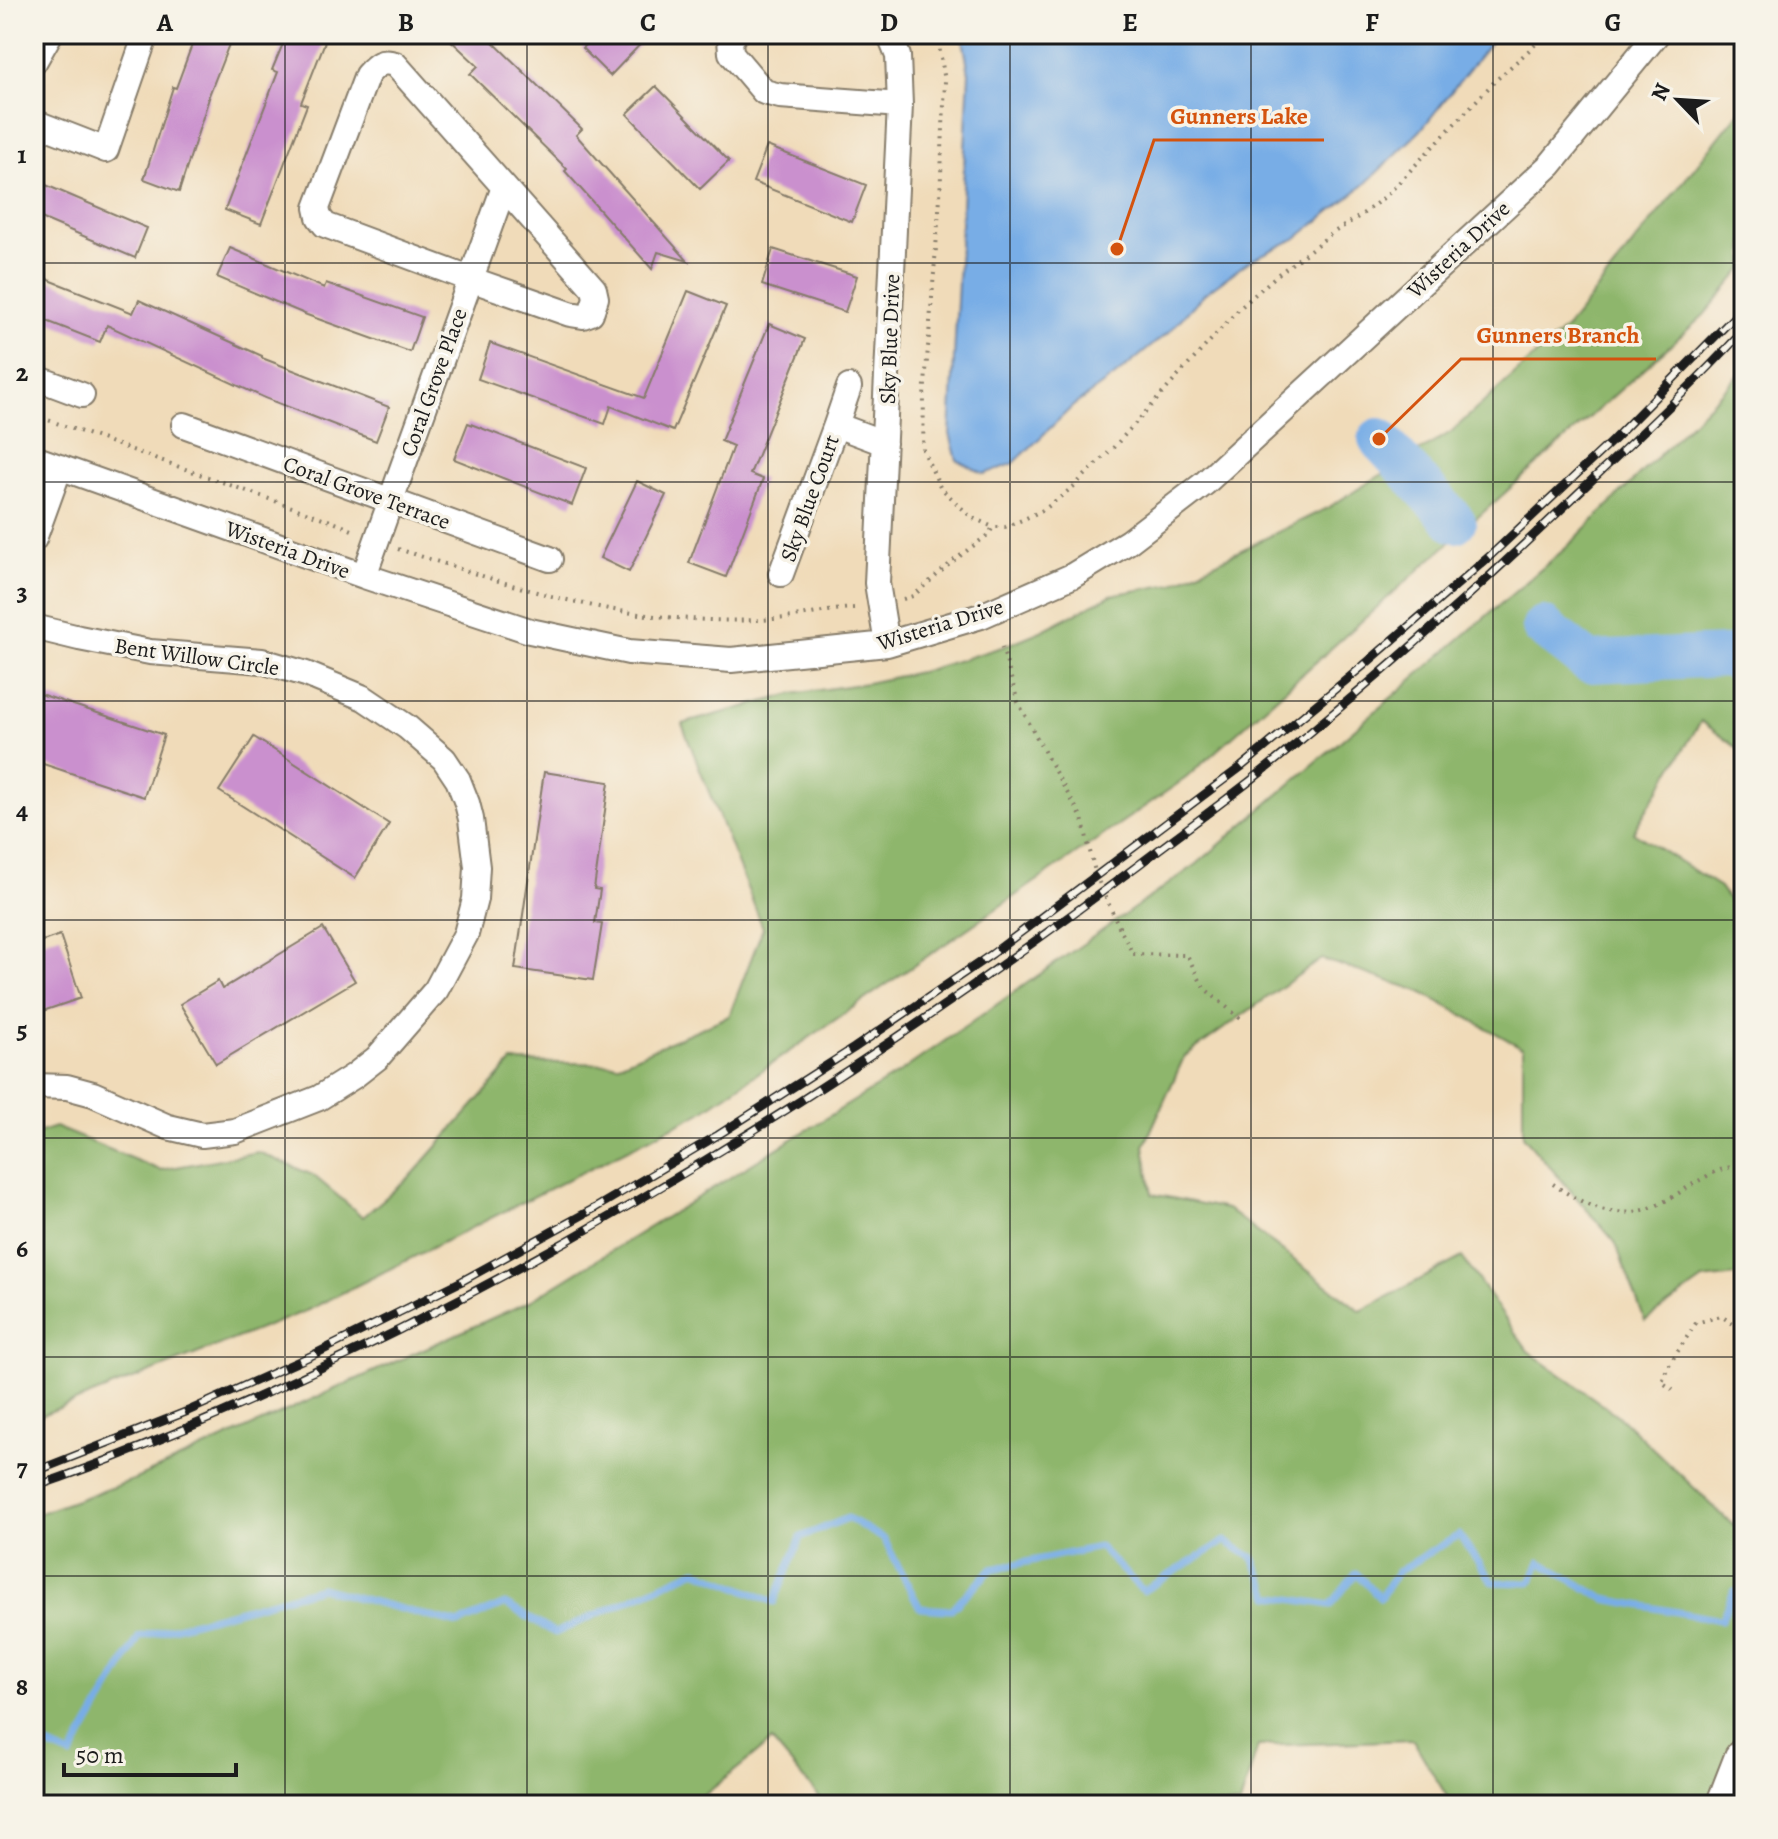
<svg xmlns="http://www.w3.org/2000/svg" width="1778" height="1839" font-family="Alegreya,serif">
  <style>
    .forest { fill: #8eb66c; stroke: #556944; stroke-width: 2 }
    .water { fill: #78ade6; stroke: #4a6481; stroke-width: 2 }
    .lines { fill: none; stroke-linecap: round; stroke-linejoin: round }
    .stream { stroke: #78ade6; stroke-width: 7 }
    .river { stroke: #78ade6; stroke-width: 42 }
    .building { fill: #ca90ce }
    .minor-casing { stroke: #867c6a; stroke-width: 28 }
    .path { stroke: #867c6a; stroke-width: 4; stroke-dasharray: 2 6; stroke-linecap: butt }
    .minor { stroke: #fff; stroke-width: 24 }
    .rail-casing { stroke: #1c1c1c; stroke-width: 9 }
    .rail { stroke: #f7f3e8; stroke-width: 6; stroke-dasharray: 18; stroke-linecap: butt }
    .grid { fill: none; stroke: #1c1c1c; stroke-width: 2; stroke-opacity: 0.55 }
    .labels { text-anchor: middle; stroke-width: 7; stroke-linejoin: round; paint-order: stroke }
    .street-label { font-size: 22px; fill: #1c1c1c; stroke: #f7f3e8 }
    .leader { fill: none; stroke: #d4530e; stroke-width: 3 }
    .callout-dot { fill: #d4530e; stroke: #f7f3e8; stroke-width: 3 }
    .callout-label { font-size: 24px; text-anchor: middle; font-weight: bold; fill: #d4530e; stroke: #f7f3e8; stroke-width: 7; stroke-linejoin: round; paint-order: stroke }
    .neatline { fill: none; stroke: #1c1c1c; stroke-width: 3 }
    .grid-label { font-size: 26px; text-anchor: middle; font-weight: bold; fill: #1c1c1c }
  </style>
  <rect width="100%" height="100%" fill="#f7f3e8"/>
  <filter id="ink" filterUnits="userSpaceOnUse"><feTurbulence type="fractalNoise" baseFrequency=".0125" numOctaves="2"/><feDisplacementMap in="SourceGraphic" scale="16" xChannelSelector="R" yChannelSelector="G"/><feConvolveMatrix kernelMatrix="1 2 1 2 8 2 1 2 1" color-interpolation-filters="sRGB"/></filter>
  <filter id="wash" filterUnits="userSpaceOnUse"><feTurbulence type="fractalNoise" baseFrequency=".006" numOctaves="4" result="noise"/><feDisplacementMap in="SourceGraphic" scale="32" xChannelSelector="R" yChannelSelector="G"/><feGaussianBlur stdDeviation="1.8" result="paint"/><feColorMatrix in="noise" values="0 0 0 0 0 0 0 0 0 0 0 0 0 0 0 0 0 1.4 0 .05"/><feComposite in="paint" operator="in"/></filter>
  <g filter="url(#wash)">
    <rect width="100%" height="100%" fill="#f0dbb9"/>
    <path class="forest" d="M1744 106V268L1704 315 1186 778 700 1113 308 1310 34 1418V1134L55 1127 160 1170 258 1152 313 1175 363 1217 413 1174 512 1062 619 1064 729 1016 763 928 682 724 792 694 867 683 924 671 1002 647 1041 631 1111 595 1172 584 1327 508 1451 432 1567 327Z
      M1744 370V753L1701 721 1633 832 1720 887 1744 923V1275L1703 1280 1645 1321 1615 1242 1523 1136V1048L1419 991 1321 959 1184 1057 1144 1146 1152 1194 1227 1209 1361 1311 1462 1257 1528 1351 1621 1418 1733 1525 1744 1514V1805H1452L1413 1740 1258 1746 1240 1805H826L772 1741 692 1805H34V1515L133 1480 530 1301 899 1073 1197 864 1567 547Z"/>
    <path class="water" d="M962 34H1497L1420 131 1364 185 1297 238 1251 260 1204 294 1170 331 1115 376 1073 406 1013 464 984 474 957 460 950 434 969 73Z"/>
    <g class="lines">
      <path class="stream" d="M34 1740 71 1756 139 1637 321 1588 458 1624 505 1604 555 1633 696 1570 774 1602 801 1537 848 1518 884 1539 920 1608 950 1610 992 1569 1099 1547 1143 1591 1225 1541 1253 1558 1270 1596 1331 1605 1356 1573 1380 1598 1397 1572 1459 1535 1493 1582 1530 1583 1540 1562 1605 1599 1721 1620 1734 1591 1744 1595"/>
      <path class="river" d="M1379 439 1455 522
        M1543 627 1588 662 1726 656 1744 663"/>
    </g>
    <g id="blocks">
      <path class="building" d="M196 34H233L208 98H209L179 192 144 179 173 87 176 88Z
        M287 34H328L301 103 307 105 261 224 225 210 278 72 272 70Z
        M444 34H485L582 129 576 135 688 261 658 252 652 269 565 171 567 169 470 74 478 66Z
        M596 34H650L610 76 582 48Z
        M656 86 729 161 700 189 627 114Z
        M767 146 866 185 852 222 753 182Z
        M34 180 147 228 135 258 34 215Z
        M230 248 324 288 326 283 422 317 410 352 307 315 217 277Z
        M773 249 857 276 845 312 762 285Z
        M34 274 133 313 139 300 262 356V358L389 407 376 441 265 398 107 325 100 342 34 316Z
        M688 291 726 306 673 431 611 406 605 424 478 379 490 343 644 398Z
        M769 324 805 339 750 474 763 479 726 577 689 563 733 446 721 441Z
        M468 423 586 468 572 505 454 459Z
        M637 481 666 495 629 572 600 558Z
        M34 692 164 735 144 797 34 761Z
        M254 737 389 824 355 878 219 791Z
        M544 772 609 782 594 889 600 890 595 923 602 924 593 980 515 969Z
        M323 928 355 981 216 1064 180 1004 218 981 222 989Z
        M60 935 81 998 34 1014V944Z"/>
    </g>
  </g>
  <g filter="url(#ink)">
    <use href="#blocks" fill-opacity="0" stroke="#867c6a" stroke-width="2"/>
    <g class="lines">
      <g class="minor-casing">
        <path id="minor" d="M735 34 730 39 731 53 764 92 780 96 900 105
          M34 62 50 34
          M34 122 106 150 146 34
          M34 377 82 395
          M184 425 550 559
          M836 425 849 387
          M34 458 364 576 530 631 629 652 731 660 887 644 981 616 1072 576 1128 542 1205 483 1550 165 1657 34
          M34 539 60 467
          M781 574 836 425 884 443
          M364 576C410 446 457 316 504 187L395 64C381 60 377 64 367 75L317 208 319 217 325 225 470 279 570 314 583 316 591 313 596 298 594 289 504 187
          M34 627 79 638 150 652 262 661 306 674 364 698 407 727 444 759 458 780 467 803 471 819 477 867 475 899 466 934 436 990 377 1058 354 1076 319 1098 235 1131 202 1135 168 1127 93 1094 67 1087 34 1086
          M887 644 877 583 900 105 898 56 889 34
          M1718 1805 1737 1756 1744 1746"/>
      </g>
      <path class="path" d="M937 34 945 81 940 198 924 397 923 450 940 487 971 517 993 527
        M34 415 331 521 357 532
        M398 549C490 578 580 611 677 618 714 621 755 622 793 617 815 614 837 608 859 608
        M903 599 913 596 952 562 989 534 993 527H1005L1022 520 1045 509 1073 487 1112 449 1240 308 1277 275 1331 234 1360 216 1387 195 1495 81 1547 34
        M1002 647 1018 702 1054 770 1082 818 1096 876 1121 931 1133 954 1187 955 1204 988 1242 1020
        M1553 1184C1580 1203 1613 1220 1647 1209 1666 1203 1685 1188 1702 1179 1716 1171 1728 1165 1744 1167
        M1673 1390 1662 1382 1667 1368 1696 1323 1721 1316 1744 1331"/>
      <use href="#minor" class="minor"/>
      <g class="rail-casing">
        <path id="rail" d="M34 1472 188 1411 315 1354 462 1281 595 1208 718 1135 854 1048 992 954 1241 767 1363 666 1491 555 1612 441 1744 307
          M34 1487C159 1444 280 1389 399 1330 661 1199 908 1039 1141 863 1178 835 1214 809 1250 781 1370 686 1485 583 1595 477 1646 429 1697 381 1744 330"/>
      </g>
      <use href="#rail" class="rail"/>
    </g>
  </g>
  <path class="grid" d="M285 34V1805M527 34V1805M768 34V1805M1010 34V1805M1251 34V1805M1493 34V1805M34 263H1744M34 482H1744M34 701H1744M34 920H1744M34 1138H1744M34 1357H1744M34 1576H1744"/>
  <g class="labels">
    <g class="street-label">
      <text transform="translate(1458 249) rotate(-43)" y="8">Wisteria Drive</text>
      <text transform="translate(889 339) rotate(-88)" y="8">Sky Blue Drive</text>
      <text transform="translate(433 382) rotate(-70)" y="8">Coral Grove Place</text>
      <text transform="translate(367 492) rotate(20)" y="8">Coral Grove Terrace</text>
      <text transform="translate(809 498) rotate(-70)" y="8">Sky Blue Court</text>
      <text transform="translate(288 549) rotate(20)" y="8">Wisteria Drive</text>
      <text transform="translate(940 624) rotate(-17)" y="8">Wisteria Drive</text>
      <text transform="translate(197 656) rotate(8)" y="8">Bent Willow Circle</text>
    </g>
  </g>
  <path class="leader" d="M1117 249L1154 140H1324M1379 439L1461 359H1656"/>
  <g class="callout-dot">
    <circle cx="1117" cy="249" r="8"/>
    <circle cx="1379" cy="439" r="8"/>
  </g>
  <g class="callout-label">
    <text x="1239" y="124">Gunners Lake</text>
    <text x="1558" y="343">Gunners Branch</text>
  </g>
  <rect width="1778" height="1839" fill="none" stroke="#f7f3e8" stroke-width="88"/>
  <g transform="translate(1678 100) rotate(295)" stroke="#f7f3e8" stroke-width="6" paint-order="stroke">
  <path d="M0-6L14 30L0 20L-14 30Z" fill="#1c1c1c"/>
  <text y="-12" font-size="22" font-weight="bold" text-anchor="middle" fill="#1c1c1c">N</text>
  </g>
  <path d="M64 1763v12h172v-12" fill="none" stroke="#1c1c1c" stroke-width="4"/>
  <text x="76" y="1763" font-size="24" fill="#1c1c1c" stroke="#f7f3e8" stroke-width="6" paint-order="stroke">50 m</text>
  <rect x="44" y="44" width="1690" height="1751" class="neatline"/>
  <g class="grid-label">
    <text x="165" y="31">A</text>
    <text x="406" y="31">B</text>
    <text x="648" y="31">C</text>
    <text x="889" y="31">D</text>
    <text x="1130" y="31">E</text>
    <text x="1372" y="31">F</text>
    <text x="1613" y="31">G</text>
    <text x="22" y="163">1</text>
    <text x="22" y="381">2</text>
    <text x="22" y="600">3</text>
    <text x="22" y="819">4</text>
    <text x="22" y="1038">5</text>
    <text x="22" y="1257">6</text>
    <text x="22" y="1476">7</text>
    <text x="22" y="1695">8</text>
  </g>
</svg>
